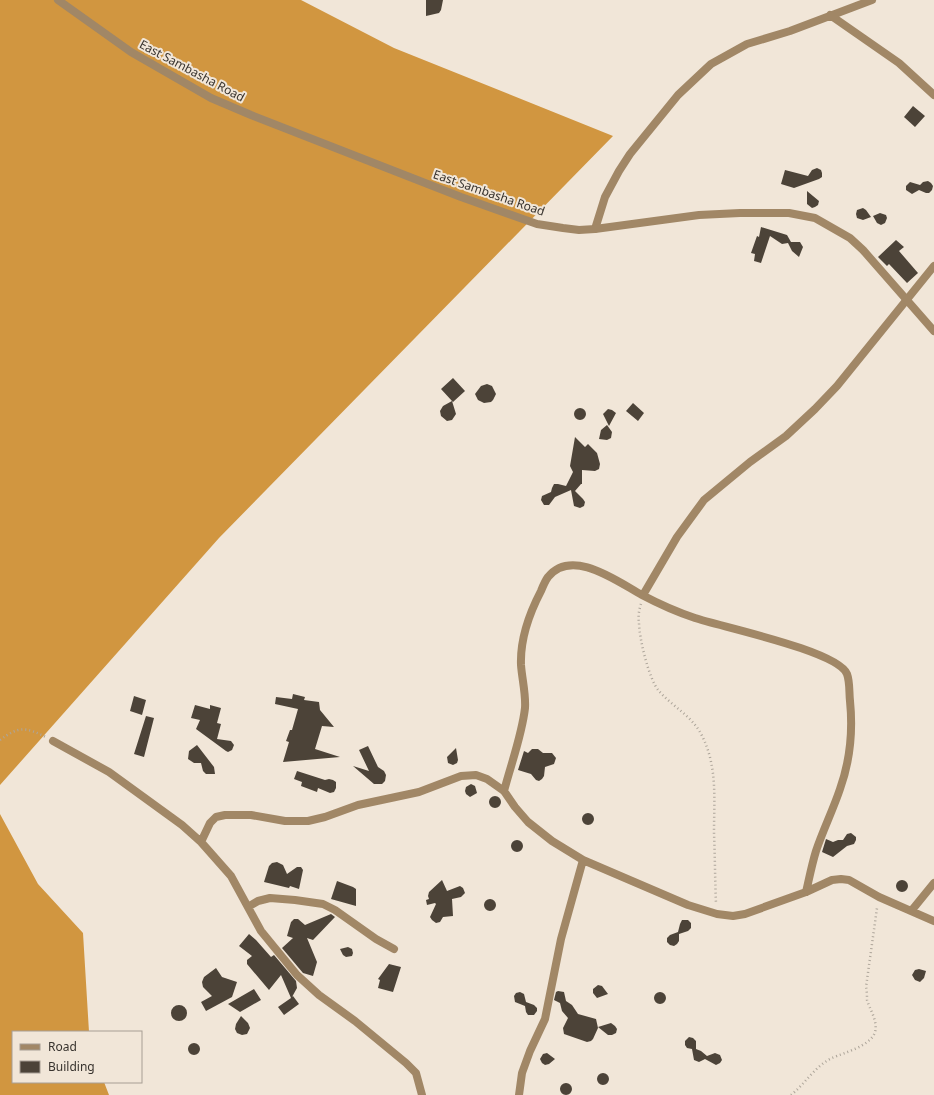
<svg xmlns="http://www.w3.org/2000/svg" width="934" height="1095" font-family="'Noto Sans',sans-serif">
  <style>
    .forest { fill: #d19640 }
    .building { fill: #4c4338 }
    .lines { fill: none; stroke-linecap: round; stroke-linejoin: round }
    .path { stroke: #ada59a; stroke-width: 2.5; stroke-dasharray: 1 3; stroke-linecap: butt }
    .minor { stroke: #a18766; stroke-width: 8 }
    .tertiary { stroke: #a18766; stroke-width: 8 }
    .labels { text-anchor: middle; stroke-width: 4; stroke-linejoin: round; paint-order: stroke }
    .street-label { font-size: 12px; fill: #38332e; stroke: #f1e6d8 }
  </style>
  <rect width="100%" height="100%" fill="#f1e6d8"/>
  <path class="forest" d="M0 0H301L394 48 613 136 219 538 0 785Z
    M0 814 38 884 83 933 89 1032H13V1082H104L109 1095H0Z"/>
  <path class="building" d="M426 0H443L441 10 439 13 426 16Z
    M913 106 925 116 915 127 904 117Z
    M817 168 821 170 822 173V177L819 179 794 188 781 184 785 170 808 176 812 170Z
    M928 181 931 183 933 186 932 190 929 193H926L919 190 912 194 906 190V186L910 182 920 185 923 182Z
    M807 191 819 201 818 205 815 207 812 208 807 204Z
    M863 208 866 210 871 217 863 220 857 218 856 214 857 210Z
    M880 213 886 215 887 218 885 223 881 225 877 223 873 216Z
    M761 227 787 235 791 242H800L803 247 799 257 792 251 788 243 782 244 770 236 761 263 754 261 755 254 751 253 757 236 759 237Z
    M896 240 904 247 899 251 918 273 907 283 889 264 887 266 878 257Z
    M453 378 465 391 453 402 452 401 456 414 452 420 447 421 441 416 440 411 443 406 452 401 441 389Z
    M487 384 492 386 496 394 493 400 491 402 484 403 478 400 475 394 481 386Z
    M633 403 644 413 638 421 626 411Z
    M574 414a6 6 0 1 1 12 0a6 6 0 1 1-12 0Z
    M608 409 612 410 616 413 609 426 603 414Z
    M607 425 612 432 611 438 607 440 599 439 601 430Z
    M575 437 585 447 588 444 597 453 600 464 599 469 595 471 582 470V484H581L575 491 583 499 585 502 584 506 580 508 574 506 571 490 555 497 549 505H544L541 500 542 496 551 492 552 488 554 484H558L566 486 573 472 570 466Z
    M293 694 305 697 304 700 319 702 320 710 334 727 322 726 315 749 340 757 283 762 289 742 286 741 290 730H292L298 709 275 704 276 697 292 699Z
    M134 696 146 700 142 715 130 711Z
    M195 705 210 709V705L221 708 217 723 221 724 217 739 231 741 234 745 232 750 228 752 226 751 196 729 200 720 191 718Z
    M146 716 154 718 144 757 134 754Z
    M197 745 214 767 215 774H206L203 771 201 763H194L188 759 189 751Z
    M368 746 378 767 384 771 386 775 385 781 382 784H374L353 766 369 771 359 750Z
    M456 748 458 760 457 763 453 765 448 763 447 757Z
    M532 749H538L543 753H552L556 758 554 764 545 767 544 776 542 779 539 781 536 780 531 774 518 770 524 751 528 753Z
    M297 771 325 780 329 779 333 780 336 782V788L334 792 330 793 318 788 317 792 301 786 302 782 294 779Z
    M471 784 475 786 477 793 470 797 466 794 465 791 466 787Z
    M489 802a6 6 0 1 1 12 0a6 6 0 1 1-12 0Z
    M582 819a6 6 0 1 1 12 0a6 6 0 1 1-12 0Z
    M851 833 856 837V840L854 844 847 846 833 857 822 852 826 839 833 842 838 840H843L847 834Z
    M511 846a6 6 0 1 1 12 0a6 6 0 1 1-12 0Z
    M277 862 283 865 287 874 297 867H301L303 870 299 889 290 886 289 888 264 882 269 866 272 863Z
    M442 880 447 891 460 886 463 888 465 893 461 897 452 899 453 916 443 917 440 922 436 923 432 920 430 917 436 904 435 903 427 905 426 900 429 899 428 896 429 892Z
    M896 886a6 6 0 1 1 12 0a6 6 0 1 1-12 0Z
    M337 881 353 887 356 889V906L331 899Z
    M484 905a6 6 0 1 1 12 0a6 6 0 1 1-12 0Z
    M331 914 335 917 313 940 307 938 317 962 313 976 303 973 282 948 293 938 287 936 291 922 294 919H298L305 925Z
    M682 920H688L691 923V928L688 931 679 934V941L677 944 674 946 670 945 667 942V938L670 935 678 932 680 924Z
    M249 934 256 940 271 957 274 955 296 981 297 988 292 997 293 996 299 1004 284 1015 278 1007 291 998 281 975 269 990 247 964V960L252 956 239 946Z
    M348 947 352 949 353 953 352 956 346 957 343 955 340 949Z
    M389 964 401 967 393 992 378 988 380 980 378 979Z
    M216 968 222 977 237 982 232 997 206 1011 201 1002 212 996 203 987 202 982 204 977Z
    M919 969 926 971 924 978 920 982 915 980 912 975 915 970Z
    M598 985 602 986 608 994 597 998 593 993V989Z
    M254 989 261 1000 240 1012 228 1004Z
    M558 991 564 992 566 1001 572 1005 578 1014 596 1019 598 1028 593 1039 591 1041 587 1042 564 1034 563 1028 568 1018 562 1011 560 1003 554 1000 556 992Z
    M520 992 524 994 526 1002 534 1005 537 1008V1011L534 1015H528L526 1012 525 1006 515 1002 514 996 516 993Z
    M654 998a6 6 0 1 1 12 0a6 6 0 1 1-12 0Z
    M171 1013a8 8 0 1 1 16 0a8 8 0 1 1-16 0Z
    M241 1016 248 1023 250 1028 247 1034 242 1035 237 1033 235 1029 236 1024Z
    M611 1023 615 1026 617 1029 616 1033 612 1035H608L598 1027Z
    M689 1037 693 1038 696 1041V1049L701 1051 707 1056 715 1053 720 1055 722 1060 720 1063 716 1065 705 1059 699 1062 694 1060 692 1049 687 1048 685 1045V1041Z
    M188 1049a6 6 0 1 1 12 0a6 6 0 1 1-12 0Z
    M547 1053 555 1059 549 1064 545 1065 542 1063 540 1059 543 1054Z
    M597 1079a6 6 0 1 1 12 0a6 6 0 1 1-12 0Z
    M560 1089a6 6 0 1 1 12 0a6 6 0 1 1-12 0Z"/>
  <g class="lines">
    <path class="path" d="M641 604C639 610 638 616 639 622 639 638 649 680 659 691 672 706 690 715 700 732 718 764 714 799 714 833 715 857 715 880 716 904
      M0 740C19 726 25 727 46 737
      M791 1095C805 1084 815 1066 832 1058 843 1053 871 1046 875 1032 878 1021 870 1010 867 1000 867 996 867 991 866 987L877 908"/>
    <path class="minor" d="M830 15 899 63 934 95
      M595 229 605 197 619 171 630 154 678 95 711 64 747 44 790 31 872 0
      M643 595 677 537 704 500 750 462 786 436 815 409 837 386 934 266
      M53 741 109 772 182 825 201 842 231 876 261 931 297 975 319 995 355 1021 406 1063 416 1073 422 1095
      M504 791C511 764 522 735 525 708 526 694 522 679 521 665 520 639 529 614 541 591 543 586 545 581 548 577 572 547 618 582 642 595 659 604 677 612 695 618 722 627 838 651 847 674 850 682 849 692 850 701 853 731 850 761 840 789 833 810 823 830 816 851 812 864 809 879 806 892
      M201 842 210 823 216 817 225 815H251L285 821H308L325 817 358 805 419 792 461 776 476 775 487 779 504 791 515 807 528 822 552 841 583 860 688 905 717 914 733 916 745 914 806 892 832 880 841 879 849 880 879 897 934 921
      M248 907 258 901 270 898 295 900 323 904 335 910 376 939 394 949
      M912 910 934 883
      M519 1095 522 1073 530 1051 545 1019 561 939 583 860"/>
    <path class="tertiary" d="M58 0 131 52 211 98 251 115 461 197 537 224 563 228 579 230 595 229 699 215 740 213H789L815 218 850 238 863 250 934 331"/>
  </g>
  <g class="labels">
    <g class="street-label">
      <text transform="translate(192 71) rotate(28)" y="4">East Sambasha Road</text>
      <text transform="translate(489 193) rotate(19)" y="4">East Sambasha Road</text>
    </g>
  </g>
  <rect x="12" y="1031" width="130" height="52" fill="#f1e6d8" stroke="#a79e94"/>
  <rect x="20" y="1044" width="20" height="6" fill="#a18766" stroke="#a79e94"/>
  <text x="48" y="1051" font-size="12" fill="#38332e">Road</text>
  <rect x="20" y="1061" width="20" height="12" fill="#4c4338" stroke="#a79e94"/>
  <text x="48" y="1071" font-size="12" fill="#38332e">Building</text>
</svg>
